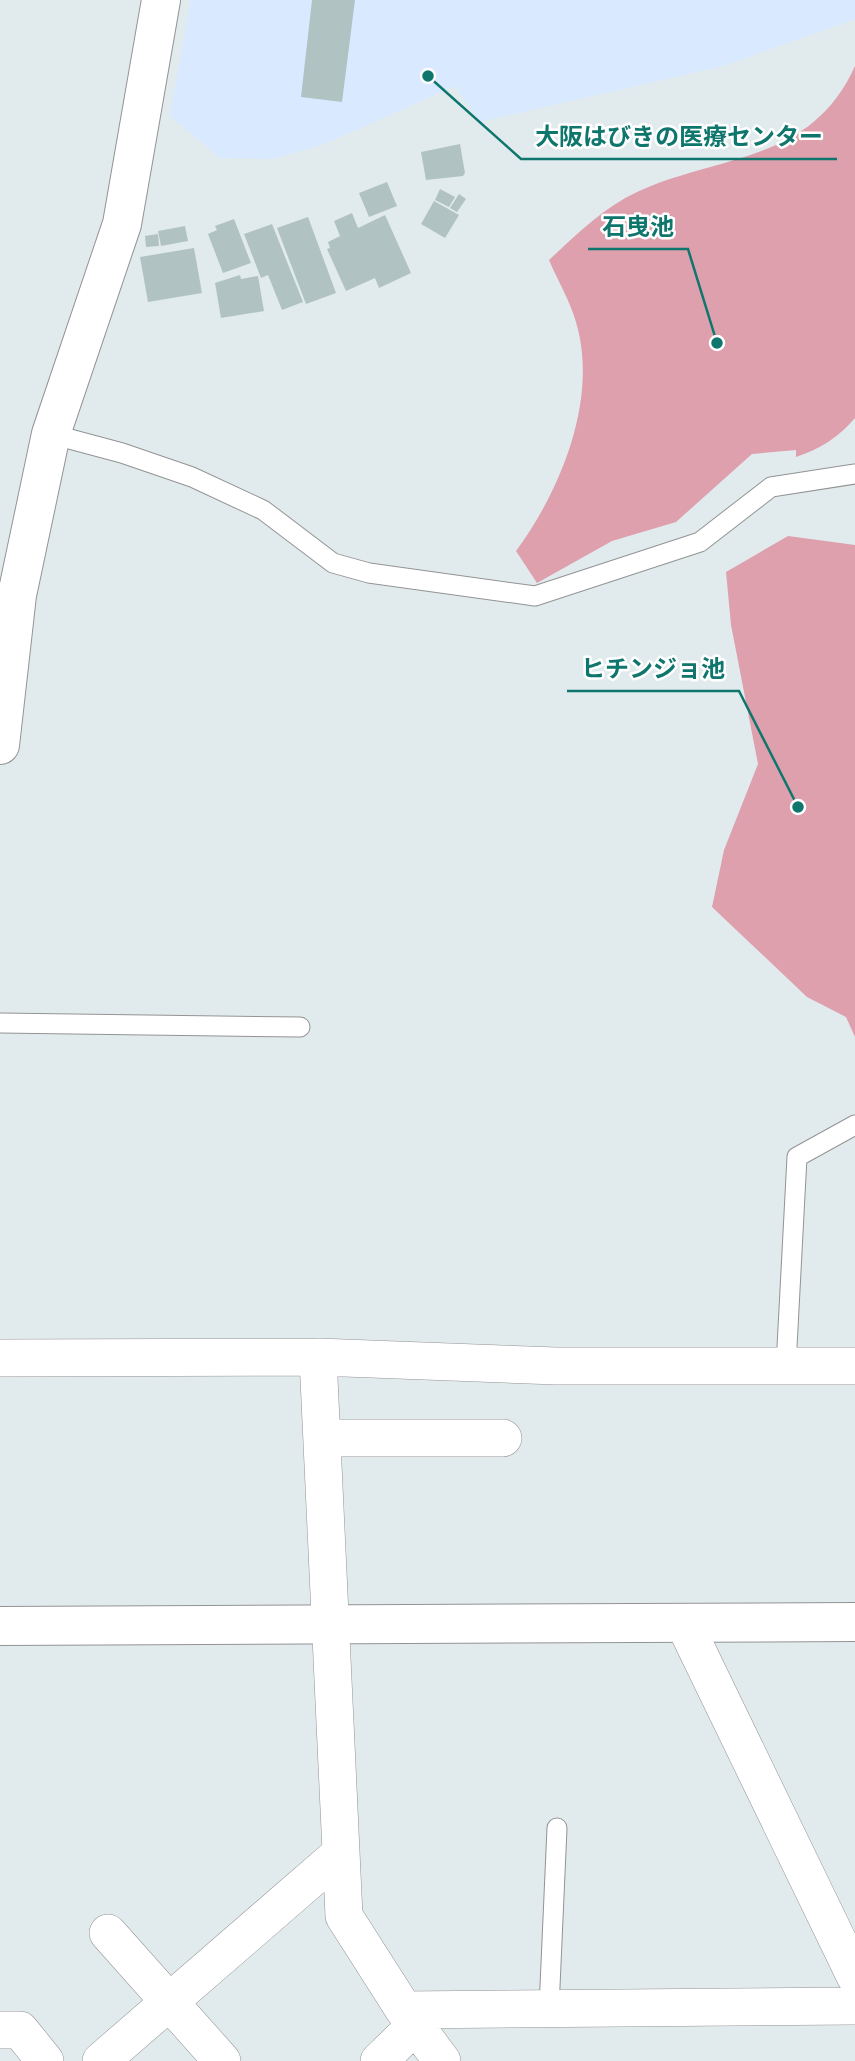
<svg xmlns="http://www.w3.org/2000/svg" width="855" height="2061" font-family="'Exo 2','Noto Sans JP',sans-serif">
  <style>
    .education { fill: #d9e9ff }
    .water { fill: #dda0ac }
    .building { fill: #b0c2c2 }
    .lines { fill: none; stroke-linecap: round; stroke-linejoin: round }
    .service-casing { stroke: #939393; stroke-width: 21 }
    .minor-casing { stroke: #939393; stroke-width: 38 }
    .tertiary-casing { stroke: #939393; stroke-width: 40 }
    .service { stroke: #fff; stroke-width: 19 }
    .minor { stroke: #fff; stroke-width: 37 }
    .tertiary { stroke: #fff; stroke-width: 38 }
    .leader { fill: none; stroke: #0f766e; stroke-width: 2.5 }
    .callout-dot { fill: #0f766e; stroke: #fff; stroke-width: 2.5 }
    .callout-label { font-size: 24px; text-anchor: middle; font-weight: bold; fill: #0f766e; stroke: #fff; stroke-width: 5; stroke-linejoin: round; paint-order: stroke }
  </style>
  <rect width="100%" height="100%" fill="#e1ebee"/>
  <path class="education" d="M191 0H855V19L723 66 480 122 455 86 327 143 273 159 220 158 170 116Z"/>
  <path class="water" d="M855 66V418C839 437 820 449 796 457V450L752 454 676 522 612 541 537 583 516 551C561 490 600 396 575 319 569 299 557 279 549 260 576 235 603 208 637 192 719 154 811 164 855 66Z
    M788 536 855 545V1037L846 1017 807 997 712 907 724 850 758 764 731 625 726 572Z"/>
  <path class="building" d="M312 0H355L342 102 301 97Z
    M460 144 465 173 463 176 426 180 421 152Z
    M387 182 397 206 369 217 359 193Z
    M440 189 455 197 449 207 435 200Z
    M459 194 466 199 457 212 450 208Z
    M434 201 459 215 445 238 421 224Z
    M352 213 358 228 385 215 411 273 379 288 375 278 346 291 327 249 330 248 328 242 340 236 334 221Z
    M308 217 336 293 306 304 277 228Z
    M234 219 251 263 223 273 208 234 217 230 215 226Z
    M272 224 303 302 282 310 268 275 261 278 244 234Z
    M185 226 188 241 161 246 158 231Z
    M158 234 159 246 146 247 145 236Z
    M194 248 202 293 148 302 140 257Z
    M240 275 241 279 258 276 264 311 221 318 215 283Z"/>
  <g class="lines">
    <g class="service-casing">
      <path id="service" d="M51 434 122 453 192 477 263 510 333 563 369 573 535 596 700 542 771 487 855 474
        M0 1023 300 1027
        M786 1366 797 1157 855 1125
        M549 2009 557 1828"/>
    </g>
    <g class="minor-casing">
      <path id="minor" d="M318 1357 344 1916 404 2010 442 2061
        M0 1358 318 1357 556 1366H855
        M322 1438H503
        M684 1623 855 1976
        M108 1933 222 2061
        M404 2010 855 2006
        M0 2030H20L45 2061
        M101 2061 341 1853
        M379 2061 416 2025"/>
    </g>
    <g class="tertiary-casing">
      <path id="tertiary" d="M0 745 17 595 51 434 122 224 161 0
        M0 1626 855 1622"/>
    </g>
    <use href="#service" class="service"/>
    <use href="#minor" class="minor"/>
    <use href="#tertiary" class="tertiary"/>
  </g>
  <path class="leader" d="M428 76L521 159H837M717 343L688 249H588M798 807L739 691H567"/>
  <g class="callout-dot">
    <circle cx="428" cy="76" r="7"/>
    <circle cx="717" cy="343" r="7"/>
    <circle cx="798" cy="807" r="7"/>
  </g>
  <g class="callout-label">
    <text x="679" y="145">大阪はびきの医療センター</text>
    <text x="638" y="235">石曳池</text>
    <text x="653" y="677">ヒチンジョ池</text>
  </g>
</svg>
